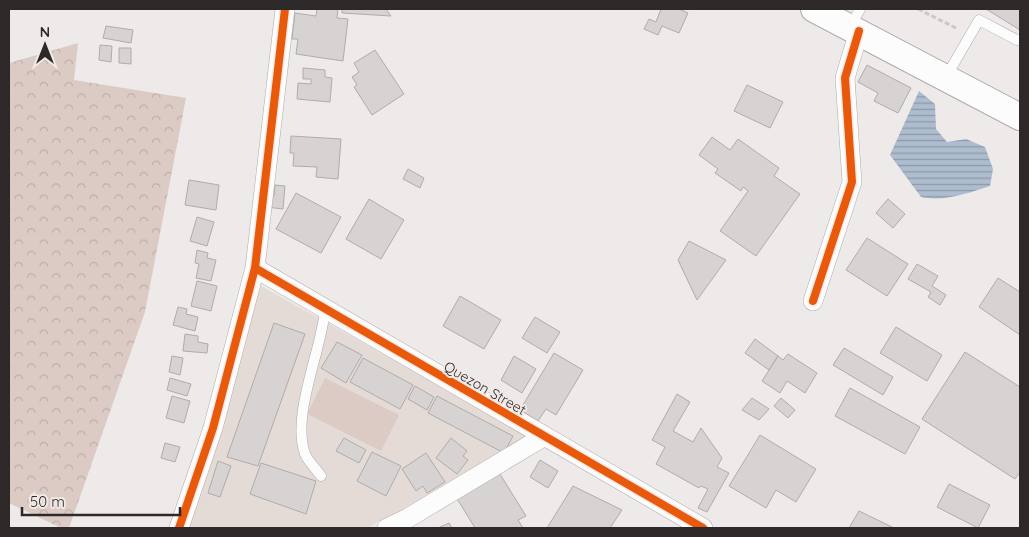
<svg xmlns="http://www.w3.org/2000/svg" width="1029" height="537" font-family="Quicksand,sans-serif">
  <style>
    .built { fill: #e4dbd7 }
    .forest { fill: url(#forest-crowns) }
    .park { fill: #dccbc5 }
    .water { fill: url(#water-rules) }
    .building { fill: #d6d3d2; stroke: #afacab }
    .lines { fill: none; stroke-linecap: round; stroke-linejoin: round }
    .service-casing { stroke: #aeabaa; stroke-width: 11 }
    .minor-casing { stroke: #aeabaa; stroke-width: 20 }
    .secondary-casing { stroke: #aeabaa; stroke-width: 28 }
    .path { stroke: #cac8c8; stroke-width: 3; stroke-dasharray: 5 2.5; stroke-linecap: butt }
    .service { stroke: #fcfcfc; stroke-width: 10 }
    .minor { stroke: #fcfcfc; stroke-width: 19 }
    .secondary { stroke: #fcfcfc; stroke-width: 26 }
    .cycleway-casing { stroke: #f1e9e6; stroke-width: 11 }
    .cycleway { stroke: #e8590c; stroke-width: 8 }
    .labels { text-anchor: middle; stroke-width: 4; stroke-linejoin: round; paint-order: stroke }
    .street-label { font-size: 14px; fill: #2c2928; stroke: #f1e9e6 }
  </style>
  <defs>
    <pattern id="forest-crowns" width="20" height="18" patternUnits="userSpaceOnUse" patternTransform="scale(1.25)"><rect width="20" height="18" fill="#dccbc5"/><path d="M2 6a3 3 0 1 1 6 0M12 15a3 3 0 1 1 6 0" fill="none" stroke="#bdaea9"/></pattern>
    <pattern id="water-rules" width="6" height="5" patternUnits="userSpaceOnUse" patternTransform="scale(1.25)"><rect width="6" height="5" fill="#adbcce"/><path d="M0 2.5h6" fill="none" stroke="#8d99a7"/></pattern>
  </defs>
  <rect width="100%" height="100%" fill="#eeeae9"/>
  <path class="built" d="M261 286 535 439 367 528H183Z"/>
  <path class="forest" d="M78 43 74 80 186 98 145 312 69 528H61L9 503V63Z"/>
  <path class="park" d="M325 378 399 415 381 451 307 414Z"/>
  <path class="water" d="M919 91 935 104 936 129 947 142 966 139 985 147 993 169 990 186C968 193 945 202 921 197L890 155Z"/>
  <path class="building" d="M317 9H338L337 18 348 19 343 61 296 54 298 39H292L295 13 316 16Z
    M342 9H386L391 16 342 13Z
    M661 9H679L688 13 679 33 662 26 658 35 644 29 649 19 656 22Z
    M986 9H1020V30Z
    M106 26 133 30 131 43 103 38Z
    M100 45 112 46 111 62 99 60Z
    M119 48H131V64L119 63Z
    M375 50 404 94 372 115 354 87 357 85 352 77 359 72 354 63Z
    M867 65 911 88 898 113 874 101 878 93 858 82Z
    M303 68 325 70V77L332 78 330 102 297 99 298 83 311 84V79H303Z
    M747 85 783 102 770 128 734 111Z
    M291 136 341 139 338 179 316 177 317 167 293 166 294 153H290Z
    M712 137 730 150 738 139 779 168 774 176 800 194 756 256 720 231 748 191 743 187 741 191 715 173 718 169 699 155Z
    M408 169 424 178 420 188 403 179Z
    M189 180 219 185 216 210 185 205Z
    M275 185 285 186 283 209 266 207 268 196H274Z
    M296 193 341 217 321 253 276 229Z
    M369 199 404 220 381 259 346 239Z
    M888 199 905 214 893 228 876 213Z
    M197 217 214 222 207 246 190 241Z
    M867 238 908 264 887 296 846 270Z
    M689 241 726 260 697 300 678 260Z
    M197 250 208 253 207 258 216 260 211 281 196 278 199 264 195 263Z
    M917 264 938 276 932 286 946 295 940 305 928 297 931 292 908 279Z
    M998 278 1020 292V335L979 307Z
    M197 281 217 286 211 311 191 306Z
    M460 296 501 320 484 349 443 326Z
    M178 307 187 309 186 314 198 317 195 331 173 325Z
    M535 317 560 332 547 353 522 338Z
    M274 323 305 334 258 466 227 457Z
    M896 327 942 355 927 381 880 353Z
    M185 334 198 336V342L208 344 207 353 183 351Z
    M755 339 778 356 769 370 745 353Z
    M337 342 362 355 346 383 321 368Z
    M844 348 893 377 883 395 833 365Z
    M965 352 1020 387V472L1015 479 922 419Z
    M554 353 583 370 556 415 546 409 538 421 520 410Z
    M788 354 817 373 805 393 787 381 780 393 762 381 778 356 783 360Z
    M172 356 183 358 180 375 169 372Z
    M514 356 536 369 522 393 501 380Z
    M363 358 413 385 400 409 350 382Z
    M170 378 191 384 187 396 167 390Z
    M415 386 434 397 427 410 408 399Z
    M850 388 920 427 905 454 835 416Z
    M677 394 690 402 673 431 693 442 701 428 722 458 717 467 729 473 707 512 698 508 708 489 701 486 699 488 656 464 665 447 652 440Z
    M172 396 190 401 184 423 166 418Z
    M437 396 513 436 504 453 428 413Z
    M752 398 769 409 759 420 742 410Z
    M781 398 795 410 788 418 774 406Z
    M760 435 816 469 796 502 776 490 766 508 729 486Z
    M344 438 366 450 359 463 336 451Z
    M451 438 467 451 463 456 468 460 457 474 436 458Z
    M165 443 180 447 175 462 161 458Z
    M372 452 401 466 386 496 357 481Z
    M426 453 445 482 427 493 423 486 416 491 402 469Z
    M540 460 558 471 548 488 530 477Z
    M218 461 231 466 220 497 208 493Z
    M261 463 316 481 306 514 250 494Z
    M498 471 526 516 518 520 523 528H475L456 497Z
    M949 484 990 505 978 528 937 507Z
    M573 486 622 510 610 528H547Z
    M859 511 894 528H849Z
    M449 523 452 528H438Z"/>
  <g class="lines">
    <g class="service-casing">
      <path id="service" d="M850 27 860 9
        M946 77 979 20 1017 40
        M321 476C316 469 308 461 305 454 291 414 322 350 325 309"/>
    </g>
    <g class="minor-casing">
      <path id="minor" d="M255 268 703 528
        M813 301 852 182 845 78 859 31
        M179 528 213 428 255 268 285 9
        M387 528 408 518 543 437"/>
    </g>
    <g class="secondary-casing">
      <path id="secondary" d="M814 9 1020 117"/>
    </g>
    <path class="path" d="M918 9 958 29"/>
    <use href="#service" class="service"/>
    <use href="#minor" class="minor"/>
    <use href="#secondary" class="secondary"/>
    <g class="cycleway-casing">
      <path id="cycleway" d="M255 268 703 528
        M813 301 852 182 845 78 859 31
        M179 528 213 428 255 268 285 9"/>
    </g>
    <use href="#cycleway" class="cycleway"/>
  </g>
  <g class="labels">
    <g class="street-label">
      <text transform="translate(485 388) rotate(30)" y="5">Quezon Street</text>
    </g>
  </g>
  <rect width="1029" height="537" fill="none" stroke="#2c2928" stroke-width="20"/>
  <g transform="translate(45 45)" stroke="#f1e9e6" stroke-width="4" paint-order="stroke">
  <path d="M0-4L9 19L0 12L-9 19Z" fill="#2c2928"/>
  <text y="-8" font-size="14" font-weight="bold" text-anchor="middle" fill="#2c2928">N</text>
  </g>
  <path d="M22 507v8h158v-8" fill="none" stroke="#2c2928" stroke-width="2.5"/>
  <text x="30" y="507" font-size="15" fill="#2c2928" stroke="#f1e9e6" stroke-width="4" paint-order="stroke">50 m</text>
</svg>
